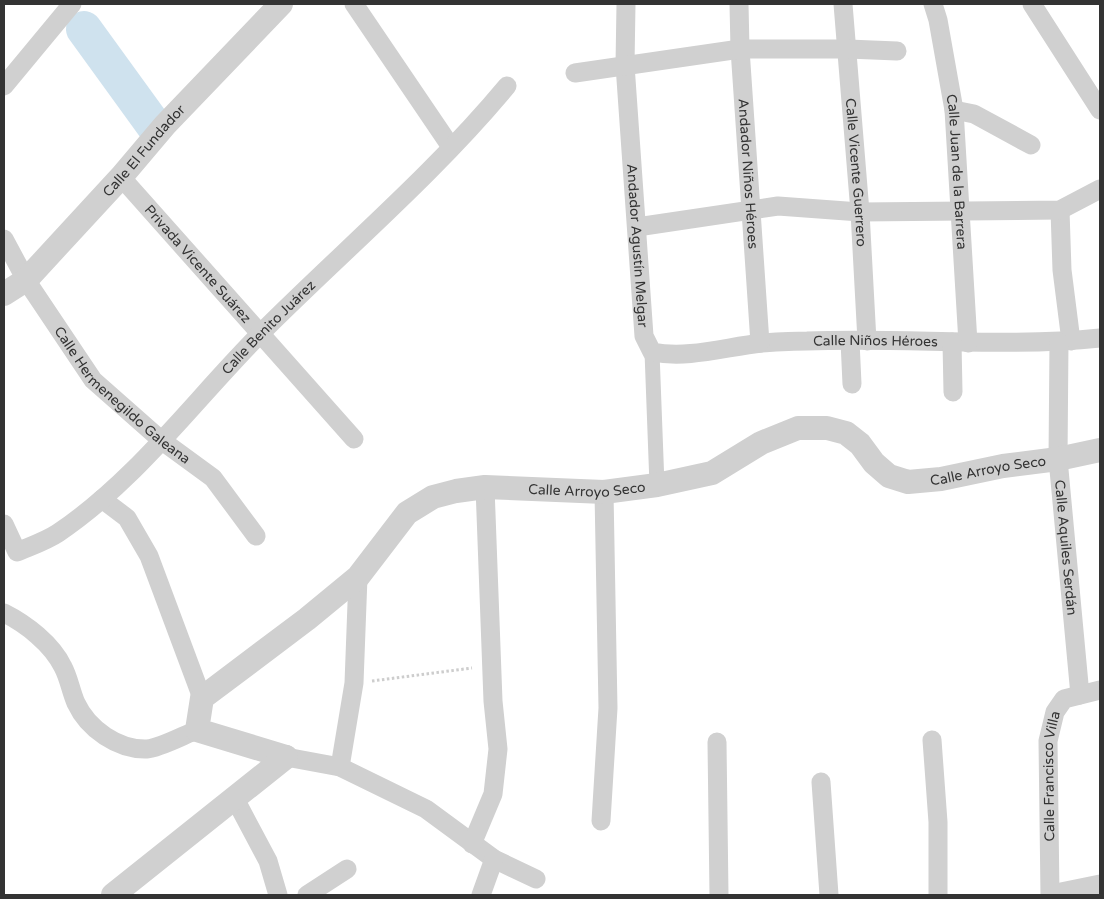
<svg xmlns="http://www.w3.org/2000/svg" width="1104" height="899" font-family="'Varela Round',sans-serif">
  <style>
    .lines { fill: none; stroke-linecap: round; stroke-linejoin: round }
    .river { stroke: #cfe2ee; stroke-width: 36 }
    .path { stroke: #cdcdcd; stroke-width: 3; stroke-dasharray: 2.5 2.5; stroke-linecap: butt }
    .pedestrian { stroke: #d0d0d0; stroke-width: 15 }
    .minor { stroke: #d0d0d0; stroke-width: 19 }
    .tertiary { stroke: #d0d0d0; stroke-width: 24 }
    .labels { text-anchor: middle; stroke-width: 5; stroke-linejoin: round; paint-order: stroke }
    .street-label { font-size: 14px; fill: #333; stroke: #fff }
  </style>
  <rect width="100%" height="100%" fill="#fff"/>
  <g class="lines">
    <path class="river" d="M84 29 155 127"/>
    <path class="path" d="M372 681 472 668"/>
    <path class="pedestrian" d="M652 352 657 485"/>
    <g class="minor">
      <path d="M354 4 451 147"/>
      <path id="s1" d="M626 4 625 65 644 336 652 352C689 359 725 347 762 343 777 342 792 341 807 341 905 337 1003 348 1100 338"/>
      <path id="s2" d="M739 4 740 49 760 343"/>
      <path id="s3" d="M843 4 860 212 867 341"/>
      <path id="s4" d="M933 4 938 20 954 110 968 343"/>
      <path d="M1032 4 1100 110"/>
      <path d="M575 73 740 49H848L897 51"/>
      <path d="M4 86 72 4"/>
      <path d="M954 110 974 114 1031 145"/>
      <path id="s5" d="M121 177 354 439"/>
      <path d="M1060 210 1062 270 1071 341"/>
      <path d="M637 227 778 206 860 212 1060 210 1100 189"/>
      <path id="s6" d="M4 239 26 280 93 380 161 440 213 478 256 536"/>
      <path d="M850 341 852 384"/>
      <path d="M952 342 953 392"/>
      <path id="s7" d="M1059 342 1058 459 1080 695"/>
      <path d="M102 499 127 518 149 556 202 698"/>
      <path id="s8" d="M4 524 17 552C31 546 46 541 58 533 138 479 195 399 262 332 344 250 433 175 507 86"/>
      <path d="M4 613C26 624 52 644 63 667 69 678 71 692 76 703 88 729 118 750 147 749 160 748 184 735 197 730"/>
      <path d="M932 740 938 822V895"/>
      <path d="M717 742 719 895"/>
      <path d="M286 757 340 767 426 809 494 859 536 879"/>
      <path d="M340 767 354 683 358 577"/>
      <path d="M821 782 829 895"/>
      <path d="M234 797 268 861 278 895"/>
      <path d="M601 821 608 708 604 492"/>
      <path d="M472 844 493 794 498 749 493 701 485 487"/>
      <path d="M1051 894 1100 884"/>
      <path d="M307 895 347 869"/>
      <path d="M481 895 494 859"/>
      <path id="s9" d="M1050 895 1048 741 1055 712 1064 699 1100 690"/>
    </g>
    <g class="tertiary">
      <path id="s10" d="M4 294 26 280 121 177 165 125 281 4"/>
      <path id="s11" d="M286 757 197 730 202 698 307 619 358 577 407 513 433 497 456 491 485 487 604 492 657 485 712 473 761 443 798 428H827L846 433 860 444 874 463 889 476 908 482 941 479 1003 466 1058 459 1100 450"/>
      <path d="M113 895 286 757"/>
    </g>
  </g>
  <g class="labels">
    <g class="street-label">
      <text dy="5" stroke="none"><textPath href="#s10" startOffset="201">Calle El Fundador</textPath></text>
      <text dy="5" stroke="none"><textPath href="#s3" startOffset="169">Calle Vicente Guerrero</textPath></text>
      <text dy="5" stroke="none"><textPath href="#s4" startOffset="170">Calle Juan de la Barrera</textPath></text>
      <text dy="5" stroke="none"><textPath href="#s2" startOffset="170">Andador Niños Héroes</textPath></text>
      <text dy="5" stroke="none"><textPath href="#s1" startOffset="242">Andador Agustín Melgar</textPath></text>
      <text dy="5" stroke="none"><textPath href="#s5" startOffset="116">Privada Vicente Suárez</textPath></text>
      <text dy="5" stroke="none"><textPath href="#s8" startOffset="371">Calle Benito Juárez</textPath></text>
      <text dy="5" stroke="none"><textPath href="#s1" startOffset="575">Calle Niños Héroes</textPath></text>
      <text dy="5" stroke="none"><textPath href="#s6" startOffset="198">Calle Hermenegildo Galeana</textPath></text>
      <text dy="5" stroke="none"><textPath href="#s11" startOffset="1024">Calle Arroyo Seco</textPath></text>
      <text dy="5" stroke="none"><textPath href="#s11" startOffset="589">Calle Arroyo Seco</textPath></text>
      <text dy="5" stroke="none"><textPath href="#s7" startOffset="206">Calle Aquiles Serdán</textPath></text>
      <text dy="5" stroke="none"><textPath href="#s9" startOffset="119">Calle Francisco Villa</textPath></text>
    </g>
  </g>
  <rect width="1104" height="899" fill="none" stroke="#333333" stroke-width="10"/>
</svg>
